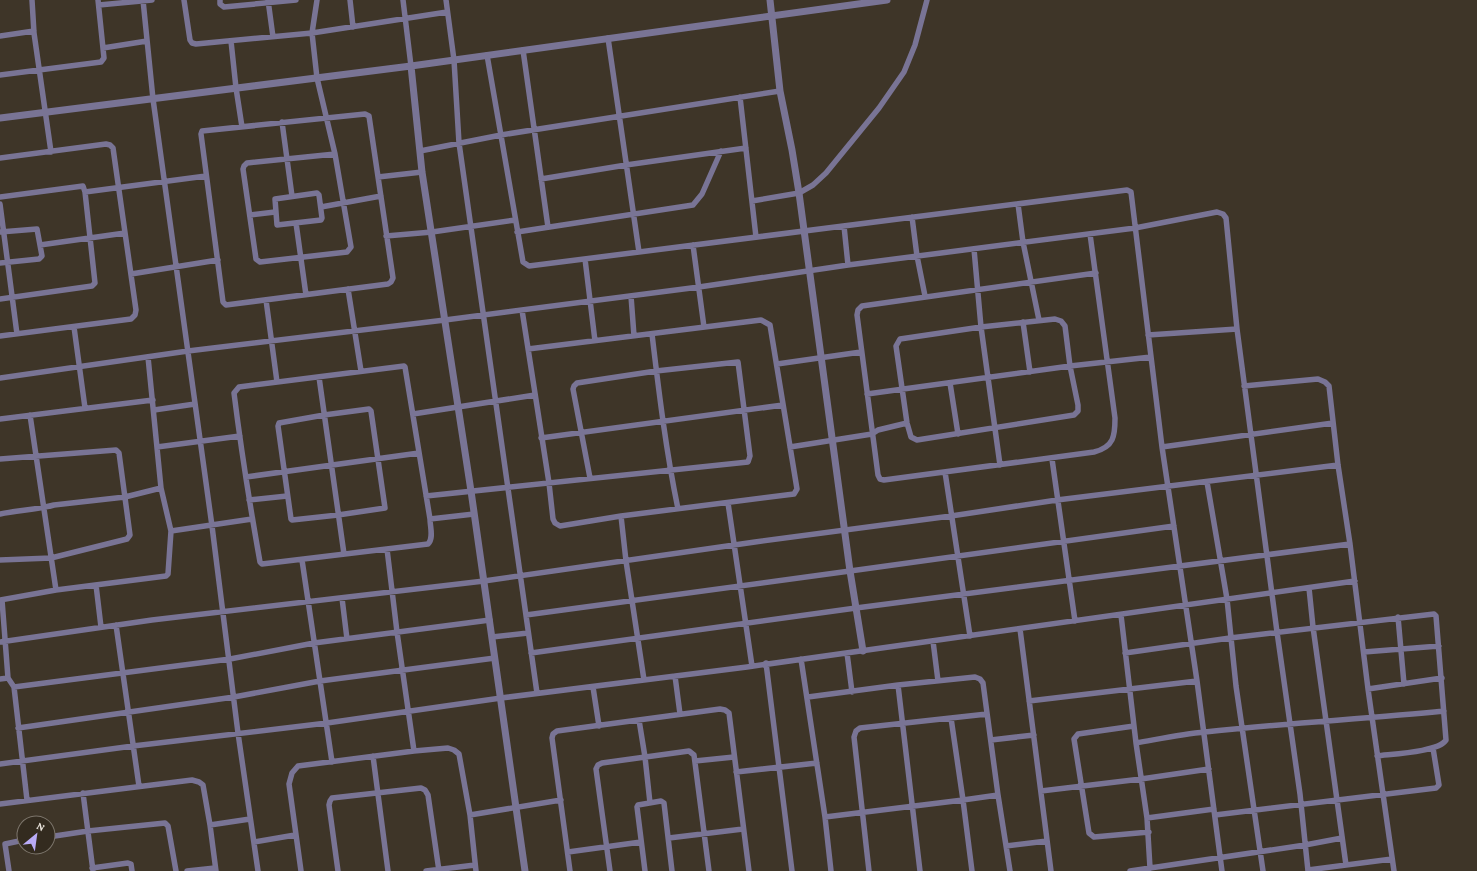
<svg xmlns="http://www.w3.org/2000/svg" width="1477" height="871" font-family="'Crimson Pro',serif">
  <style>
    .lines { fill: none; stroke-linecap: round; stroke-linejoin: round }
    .minor { stroke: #797495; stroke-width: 5.5 }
    .tertiary { stroke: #797495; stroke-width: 7 }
  </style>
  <rect width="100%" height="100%" fill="#3e3528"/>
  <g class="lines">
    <path class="minor" d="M32 0 34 33 51 152
      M143 0 153 99 212 526 238 733 258 871
      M184 0 190 40 192 43 196 44 312 33 447 12
      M220 0V4L224 7 296 0
      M268 0 273 37
      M317 0 312 33 317 78 335 154 351 247 347 252 260 262 256 259 243 169 244 166 247 163 335 154
      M350 0 353 27
      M403 0 411 66
      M446 0 454 60 459 143 537 693
      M99 5 152 0
      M0 36 34 31
      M608 38 639 252
      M231 41 236 88 242 127
      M103 48 147 41
      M523 50 548 227
      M487 55 523 262 529 266 1127 190 1131 192 1162 447 1197 681 1222 871
      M0 75 101 62 104 58 98 0
      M740 97 756 237
      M365 114 369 116 393 278 391 282 388 284 226 305 223 302 201 134 202 131Z
      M282 122 292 196
      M420 151 501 135 780 91
      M0 158 106 144 110 145 113 148 136 310 135 315 131 319 0 336
      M378 177 422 172
      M541 179 626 165 746 148
      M85 192 206 176
      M317 193 319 195 322 218 321 220 277 225 275 199Z
      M0 197 83 186 85 192 95 283 92 286 0 299
      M752 201 799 193 813 185 826 173 879 108 904 72 915 45 927 0
      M0 204 17 334
      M1018 204 1023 242 1039 320
      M321 207 381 196
      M250 215 275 212
      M912 217 917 256 925 296
      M296 223 306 295
      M844 226 848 265
      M517 232 693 205 702 194 721 151
      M1090 234 1115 418C1115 436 1114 447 1094 452L884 480 880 479 878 475 857 315 858 310 862 306 1096 273
      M386 236 432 232 515 220
      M40 245 125 233
      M693 245 704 327
      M974 249 981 327 1000 465
      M585 259 595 341
      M0 263 39 259 42 256 37 229 0 232
      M131 274 218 260
      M348 289 361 371
      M631 296 634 336
      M266 300 277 382
      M522 310 549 483 553 519 555 523 560 526 621 516 794 494 797 489 770 325 761 320 528 349
      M1055 319 1061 321 1065 326 1070 366 1078 405V411L1074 415 917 440 911 437 907 423 896 346 900 339 981 327Z
      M1023 322 1030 372
      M74 327 85 408
      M652 334C659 393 666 451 678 509
      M1148 335 1237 329
      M777 364 861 352
      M404 366 405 367 430 519C430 527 434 538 428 544L262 564 260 562C250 506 241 449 234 393L239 387Z
      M319 377 344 554
      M0 378 188 351 445 320 699 287 848 265 1135 228 1217 212 1223 214 1226 218 1237 329 1277 632 1300 794 1308 871
      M950 383 958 434
      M1244 386 1318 379 1325 382 1329 386 1338 465 1350 544 1368 689 1394 871
      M867 394 1070 366 1151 357
      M369 409 371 411 385 508 338 515 292 520 291 519 278 426 279 423 324 415Z
      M154 410 195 404
      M413 414 535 395
      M30 415 56 590
      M0 419 153 400
      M541 438 783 405
      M157 447 240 436
      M790 447 872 434 878 430 907 423
      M1162 447 1333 423
      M0 459 116 450 119 453 130 535 127 539 51 558 0 560
      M1052 459 1075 621
      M945 472 970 636
      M246 477 419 453
      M1207 482 1227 599 1236 686 1263 871
      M426 496 748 462 750 456 738 362 656 371 577 383 574 386 573 389 590 478
      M249 500 287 496
      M728 503 752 666
      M0 514C18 510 37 510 54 505L125 497 161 488
      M621 516 626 561 644 680
      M430 519 474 514
      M171 531 252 519
      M387 549 397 632 414 751
      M302 560 332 762
      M96 585 101 627
      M1309 588 1313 627 1346 865
      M342 598 347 639
      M0 600 56 590 166 576 168 574 171 531 161 488 148 357
      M2 600 8 678 14 687 27 800
      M526 615 850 571 1174 526
      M1121 615 1136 743 1147 818 1150 868 1148 871
      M1398 617 1404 684
      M116 625 139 786
      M1020 629 1051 871
      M492 637 528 633
      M933 641 938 681
      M0 642 152 620 484 581 755 542 951 516 1057 500 1338 465
      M1364 652 1439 646
      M531 653 856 608 1350 544
      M847 653 852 692
      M1125 653 1230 638 1434 614 1436 616 1446 740C1439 752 1392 754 1377 756
      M801 659 825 817 831 871
      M766 663 792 871
      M675 676 680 714
      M0 679 8 678
      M898 685 920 871
      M14 687 230 659 314 643 490 620
      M593 687 599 726
      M1368 689 1442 678
      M808 697 898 685 975 677 980 679 983 683 998 795 1010 871
      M1029 701 1197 681
      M951 718 963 800 998 795
      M639 720 645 757 650 803
      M1134 726 1078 734 1074 739 1089 833 1094 837 1149 832
      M18 728 234 697 320 681 495 658
      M991 740 1034 735
      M1136 743C1159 739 1182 734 1205 732 1285 723 1365 719 1444 711
      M373 756 388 871
      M695 761 734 757
      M0 764 133 746 327 723 501 698 747 667 1355 581
      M736 772 817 763
      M1041 791 1141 779 1209 769
      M83 793 93 871
      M0 804 192 780 199 782 203 785 210 825 216 871
      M470 815 561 800
      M1215 815 1436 788 1439 785 1433 748
      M825 817 963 800 972 871
      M1147 818 1214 809
      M210 825 250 819
      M48 837 88 831 165 823 168 826 176 871
      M669 838 743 829
      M254 842 295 835
      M1006 846 1047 841
      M568 852 641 842
      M92 868 128 863 131 864 132 871
      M1308 870 1392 859
      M9 871 5 844 24 840
      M187 871 215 868
      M301 871 289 784 292 773 298 766 414 751 448 748 454 750 459 754 470 815 476 871
      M338 871 329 805 330 801 332 798 421 788 425 790 428 795 439 871
      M426 871 475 865
      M570 871 552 738 553 734 557 731 720 709 725 710 729 713 749 871
      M610 871 596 769 598 765 602 763 689 751 694 755 709 871
      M645 871 637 807 638 805 661 801 664 803 672 871
      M869 871 854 737 856 731 860 728 987 714
      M1130 871 1305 845 1342 838"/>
    <path class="tertiary" d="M770 0 780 91 792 150 799 193 850 571 863 651
      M411 66 422 172 471 491 525 871
      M0 118 411 66 887 0"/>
  </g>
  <g transform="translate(36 835) rotate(29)"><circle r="19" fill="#332b1f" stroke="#7c756b"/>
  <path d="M0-3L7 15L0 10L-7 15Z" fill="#b9abf7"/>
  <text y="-6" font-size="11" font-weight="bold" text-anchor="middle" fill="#eae5dd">N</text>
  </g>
</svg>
